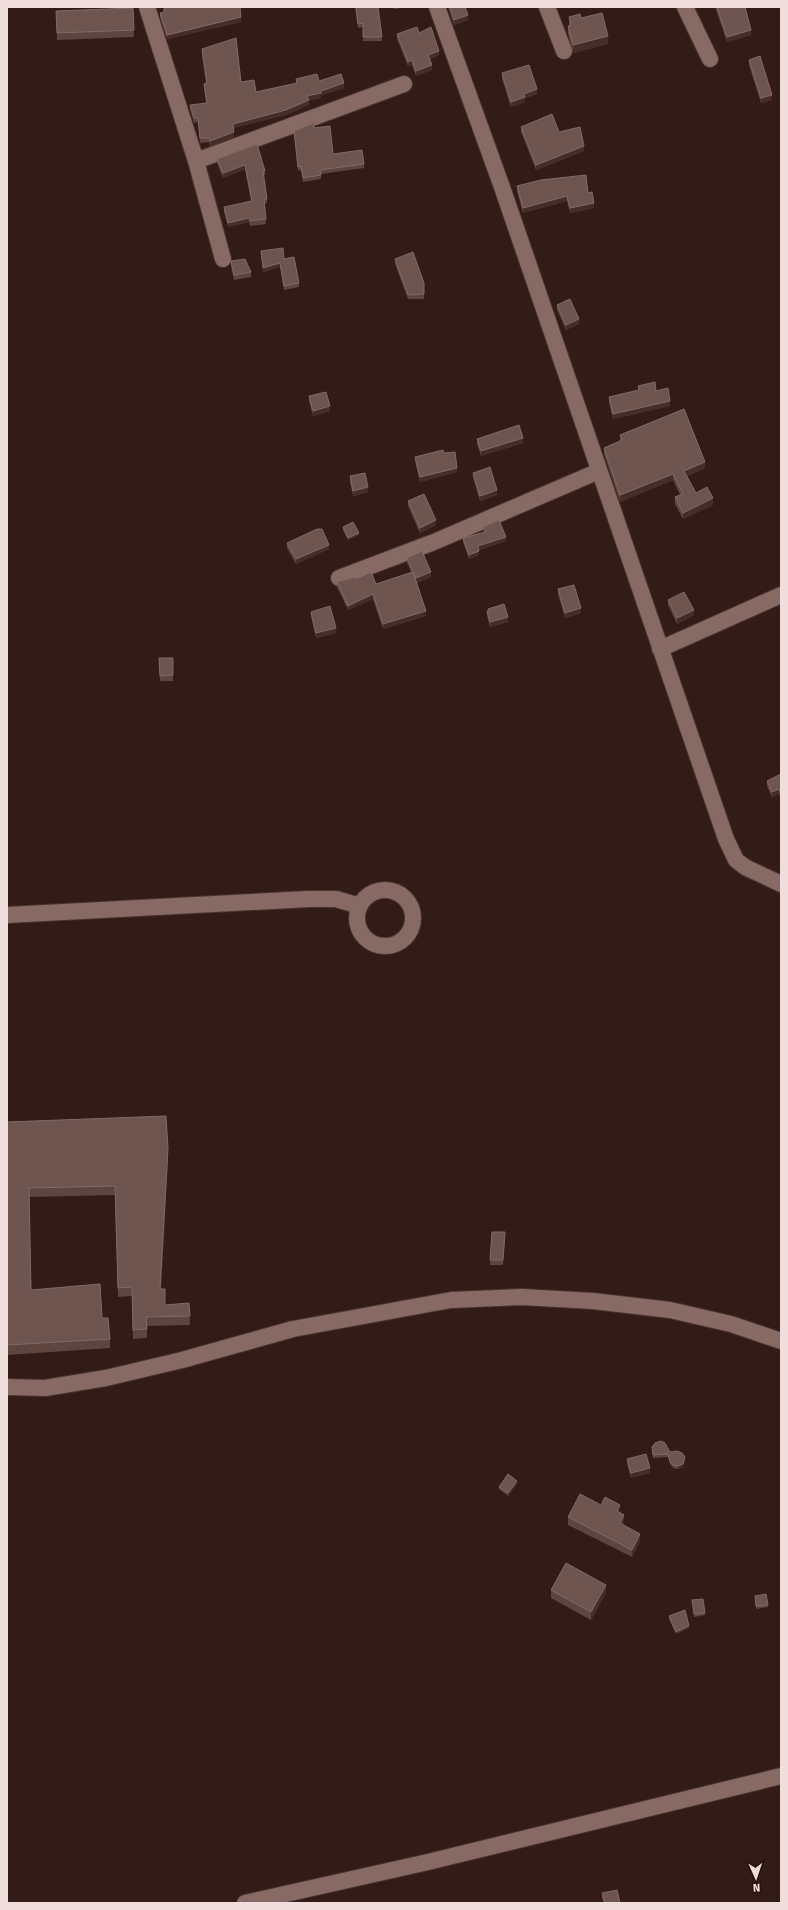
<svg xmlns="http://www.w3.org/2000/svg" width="788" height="1910" font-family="'Fira Sans',sans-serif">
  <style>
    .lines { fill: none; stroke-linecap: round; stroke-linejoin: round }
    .street-casing { stroke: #483533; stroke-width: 18 }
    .street { stroke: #876a64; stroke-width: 16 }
    .wall { fill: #5e4540 }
    .shaded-wall { fill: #462d28 }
    .building { fill: #6e5550; stroke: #826a66 }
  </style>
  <rect width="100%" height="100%" fill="#331b17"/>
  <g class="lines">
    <g class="street-casing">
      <path id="street" d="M147 7 196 161 223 259
        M437 7 503 190 726 839 736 860 745 867 781 884
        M547 7 564 51
        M685 7 710 59
        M196 161 404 84
        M339 578 434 542 599 471
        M660 649 781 595
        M357 918a28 28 0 1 1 56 0a28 28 0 1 1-56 0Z
        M7 915 308 899H336L360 906
        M7 1387 45 1388 106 1378 182 1360 293 1329 451 1300 522 1297 593 1301 670 1310 731 1324 781 1341
        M245 1903 428 1862 781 1776"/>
    </g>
    <use href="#street" class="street"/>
  </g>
  <path class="wall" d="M355 7H378L382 41H363V27L358 28Z
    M394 7H411L394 9Z
    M448 7H465L468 20 454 25Z
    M715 7H745L751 35 727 42Z
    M133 8 134 37 57 40 56 11Z
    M160 13 241 22 167 39 160 17Z
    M569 17 581 18 608 44 573 53 568 34V26H569Z
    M419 33 439 55 430 59 432 70 416 76 412 65 408 66 397 39V34Z
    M202 49 241 82 256 92 296 83V79L319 81 344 88 321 95V98L309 100V105L286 115 233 128 234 137 210 146 209 142 200 143 198 122 194 123 190 109V105L206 103 204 88V84H206L202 54Z
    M749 60 772 100 761 103 749 65Z
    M502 73 537 94 525 98V102L511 107 502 79Z
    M521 127 584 151 536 170 521 132Z
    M314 128 333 154 364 164V168L321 174V179L303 182 301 170 298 171 294 131Z
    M217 159 265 171V175H263L267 199V203L264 204 266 224 250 226 249 222 228 227 224 212V207L251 201 245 169 223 178 217 163Z
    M517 186 588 193 594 208 570 213 567 201 523 213 517 191Z
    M261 251 284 259 299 283V287L284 290 280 267 263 272Z
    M395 259 424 283V299H408L395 264Z
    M231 261 251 272V277L234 280 231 266Z
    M557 305 579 324 566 330 557 310Z
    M638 386 656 391 670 406 613 419 609 402V397L638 390Z
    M309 396 330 411 313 416 309 401Z
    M620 435 705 468 687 476 696 493 713 505 683 519 675 504V497L680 495 673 480 620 502 604 454V448L620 441Z
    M477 439 523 443 481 456 477 444Z
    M444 453 457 472 420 482 415 461V457Z
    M473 473 497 495 480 501 473 478Z
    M350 476 368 492 353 496 350 482Z
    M408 501 436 525 420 533 408 506Z
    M343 527 359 535 348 540 343 530Z
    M483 527 506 541 479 550V555L469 559 463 542V538L484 532Z
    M287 543 329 549 296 564 287 548Z
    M407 558 431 577 417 583 426 616 383 629 373 599 348 610 337 587V582L356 579 376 584 411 572 407 563Z
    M558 589 581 613 565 618 558 594Z
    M668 600 694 615 677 624 668 605Z
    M488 609 508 622 490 627 487 616V611H488Z
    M311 612 336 633 316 638 311 617Z
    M159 663 173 675V681H160Z
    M781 774V799L779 794 772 797 767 786V781Z
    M7 1122 168 1158 161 1289 165 1305 189 1303 190 1325 147 1326V1338L133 1339 132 1296 118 1297 115 1195 29 1197 31 1290 102 1318 110 1339V1348L7 1355Z
    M505 1237 503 1265H490V1260Z
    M652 1447 670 1452 685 1460 683 1467 678 1469 673 1468 670 1464 668 1457 653 1458Z
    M627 1459 650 1473 631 1478 627 1464Z
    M517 1484 508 1496 499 1489V1487Z
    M601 1505 620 1512 624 1522 623 1525 640 1541 632 1557 568 1525V1517Z
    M551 1590 606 1593 591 1620 551 1598Z
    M755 1596 768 1605V1607L756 1609Z
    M692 1600 705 1613V1615L694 1617Z
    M669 1616 689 1628 676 1634 669 1619Z
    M602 1893 620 1903H604L602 1898Z"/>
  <path class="shaded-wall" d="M468 15V20L454 25V20Z
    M241 17V22L167 39V35Z
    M751 30V35L727 42V37Z
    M608 36V44L573 53V45Z
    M439 51V55L428 59V55Z
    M412 60V65L408 66V62Z
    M432 65V70L416 76V71Z
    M344 83V88L321 95V98L307 101V96Z
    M537 89V94L525 98V102L511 107V102L524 94Z
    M772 95V100L761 103V98Z
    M309 100V105L286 115 233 128V124Z
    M234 132V137L210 146V141Z
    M584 146V151L536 170V165Z
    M245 165V169L223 178V173Z
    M567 196V201L523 213V208Z
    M594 203V208L570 213V208Z
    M249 218V222L228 227V223Z
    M280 263V267L263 272V268Z
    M579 319V324L566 330V325Z
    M670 401V406L613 419V414Z
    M330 406V411L313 416V411Z
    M523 438V443L481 456V451Z
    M705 462V468L684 477V471Z
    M457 468V472L420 482V477Z
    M673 474V480L620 502V495Z
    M368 487V492L353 496V491Z
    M497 490V495L480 501V496Z
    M713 498V505L683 519V513Z
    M436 520V525L420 533V528Z
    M359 533V535L348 540V538Z
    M506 537V541L478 551V546Z
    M329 545V549L296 564V559Z
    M479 551V555L469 559V555Z
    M431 572V577L416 584V578Z
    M373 594V599L348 610V606Z
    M581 608V613L565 618V613Z
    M694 610V615L677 624V618Z
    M426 611V616L383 629V624Z
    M508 617V622L490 627V622Z
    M336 628V633L316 638V633Z
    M779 789V794L772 797V792Z
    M168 1148V1158L160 1298V1289Z
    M685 1457V1460L683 1467 678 1469V1466Z
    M650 1468V1473L631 1478V1473Z
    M517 1481V1484L508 1496V1493Z
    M620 1505V1512L617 1511Z
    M624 1515V1522L620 1530V1523Z
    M640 1534V1541L632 1557V1550Z
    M606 1585V1593L591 1620V1612Z
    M689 1626V1628L676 1634V1632Z"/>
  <path class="building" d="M164 7H240L241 17 167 35 160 13 164 12Z
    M356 7H378L382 37H363V23L358 24Z
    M450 7H465L468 15 454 20Z
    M717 7H745L751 30 727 37Z
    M133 8 134 30 57 33 56 11Z
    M602 13 608 36 573 45 568 26 571 25 569 17 580 14 581 18Z
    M417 27 419 33 431 27 439 51 428 55 432 65 416 71 412 60 408 62 397 34Z
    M236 38 241 82 254 80 256 92 297 83 296 79 317 74 319 81 341 74 344 83 321 91V93L307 96 309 100 286 110 233 124 234 132 210 141 209 138H200L198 118H194L190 105 207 103 204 84 207 83 202 49Z
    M760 56 772 95 761 98 749 60Z
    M529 65 537 89 524 94 525 97 511 102 502 73Z
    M552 114 559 132 580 127 584 146 536 165 521 127Z
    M314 123V128L330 126 333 154 362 150 364 164 320 170 321 175 303 178 301 166 298 167 294 131Z
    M257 144 265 171H263L267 199H264L266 219 250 221 249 218 228 223 224 207 252 201 245 165 223 173 217 159Z
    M586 175 588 193 592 192 594 203 570 208 567 196 523 208 517 186 541 180Z
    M283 248 284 259 294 257 299 283 284 286 280 263 263 268 261 251Z
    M413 252 424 283V294L408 295 395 259Z
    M245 259 251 272 234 275 231 261Z
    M570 299 579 319 566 325 557 305Z
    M655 382 656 391 668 388 670 401 613 414 609 397 639 390 638 386Z
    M326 392 330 406 313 411 309 396Z
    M684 409 705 462 684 471 696 493 707 487 713 498 683 513 675 497 683 494 673 474 620 495 604 448 622 440 620 435Z
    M519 425 523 438 481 451 477 439Z
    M443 450 444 453 455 452 457 468 420 477 415 457Z
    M490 467 497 490 480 496 473 473Z
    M365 473 368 487 353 491 350 476Z
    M424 494 436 520 420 528 408 501Z
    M499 520 506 537 478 546 479 551 469 555 463 538 485 532 483 527Z
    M353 522 359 533 348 538 343 527Z
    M317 529H322L329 545 296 559 287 543Z
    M422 551 431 572 416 578 407 558Z
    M371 572 376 584 413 572 426 611 383 624 373 594 348 606 337 582 355 577 356 579Z
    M574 585 581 608 565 613 558 589Z
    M684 592 694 610 677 618 668 600Z
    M504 604 508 617 490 622 487 611H489L488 609Z
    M330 606 336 628 316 633 311 612Z
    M159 658H173V675L160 676Z
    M781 774V794L779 789 772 792 767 781Z
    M166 1116 168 1148 160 1289H165V1305L189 1303 190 1316 146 1317 147 1329 133 1330 132 1287 118 1288 115 1186 29 1188 31 1290 100 1284 102 1318H108L110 1339 7 1345V1122Z
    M492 1232H505L503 1260H490Z
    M661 1441 665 1443 670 1452 677 1451 682 1453 685 1457 683 1464 678 1466 673 1465 670 1462 668 1454 653 1455 652 1447 655 1443Z
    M646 1454 650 1468 631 1473 627 1459Z
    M508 1474 517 1481 508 1493 499 1487Z
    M580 1494 601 1505 605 1497 620 1505 617 1511 624 1515 620 1523 640 1534 632 1550 568 1517Z
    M566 1563 606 1585 591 1612 551 1590Z
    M766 1594 768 1605 756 1606 755 1596Z
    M703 1599 705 1613 694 1614 692 1600Z
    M685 1610 689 1626 676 1632 669 1616Z
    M617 1890 620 1903H605L602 1893Z"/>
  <rect width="788" height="1910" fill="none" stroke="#efdedb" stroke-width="16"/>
  <g transform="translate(756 1878) rotate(177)" stroke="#28120e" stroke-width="3" paint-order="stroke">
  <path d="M0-3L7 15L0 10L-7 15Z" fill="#efdedb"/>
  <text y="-6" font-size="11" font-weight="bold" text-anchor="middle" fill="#efdedb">N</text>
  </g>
</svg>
